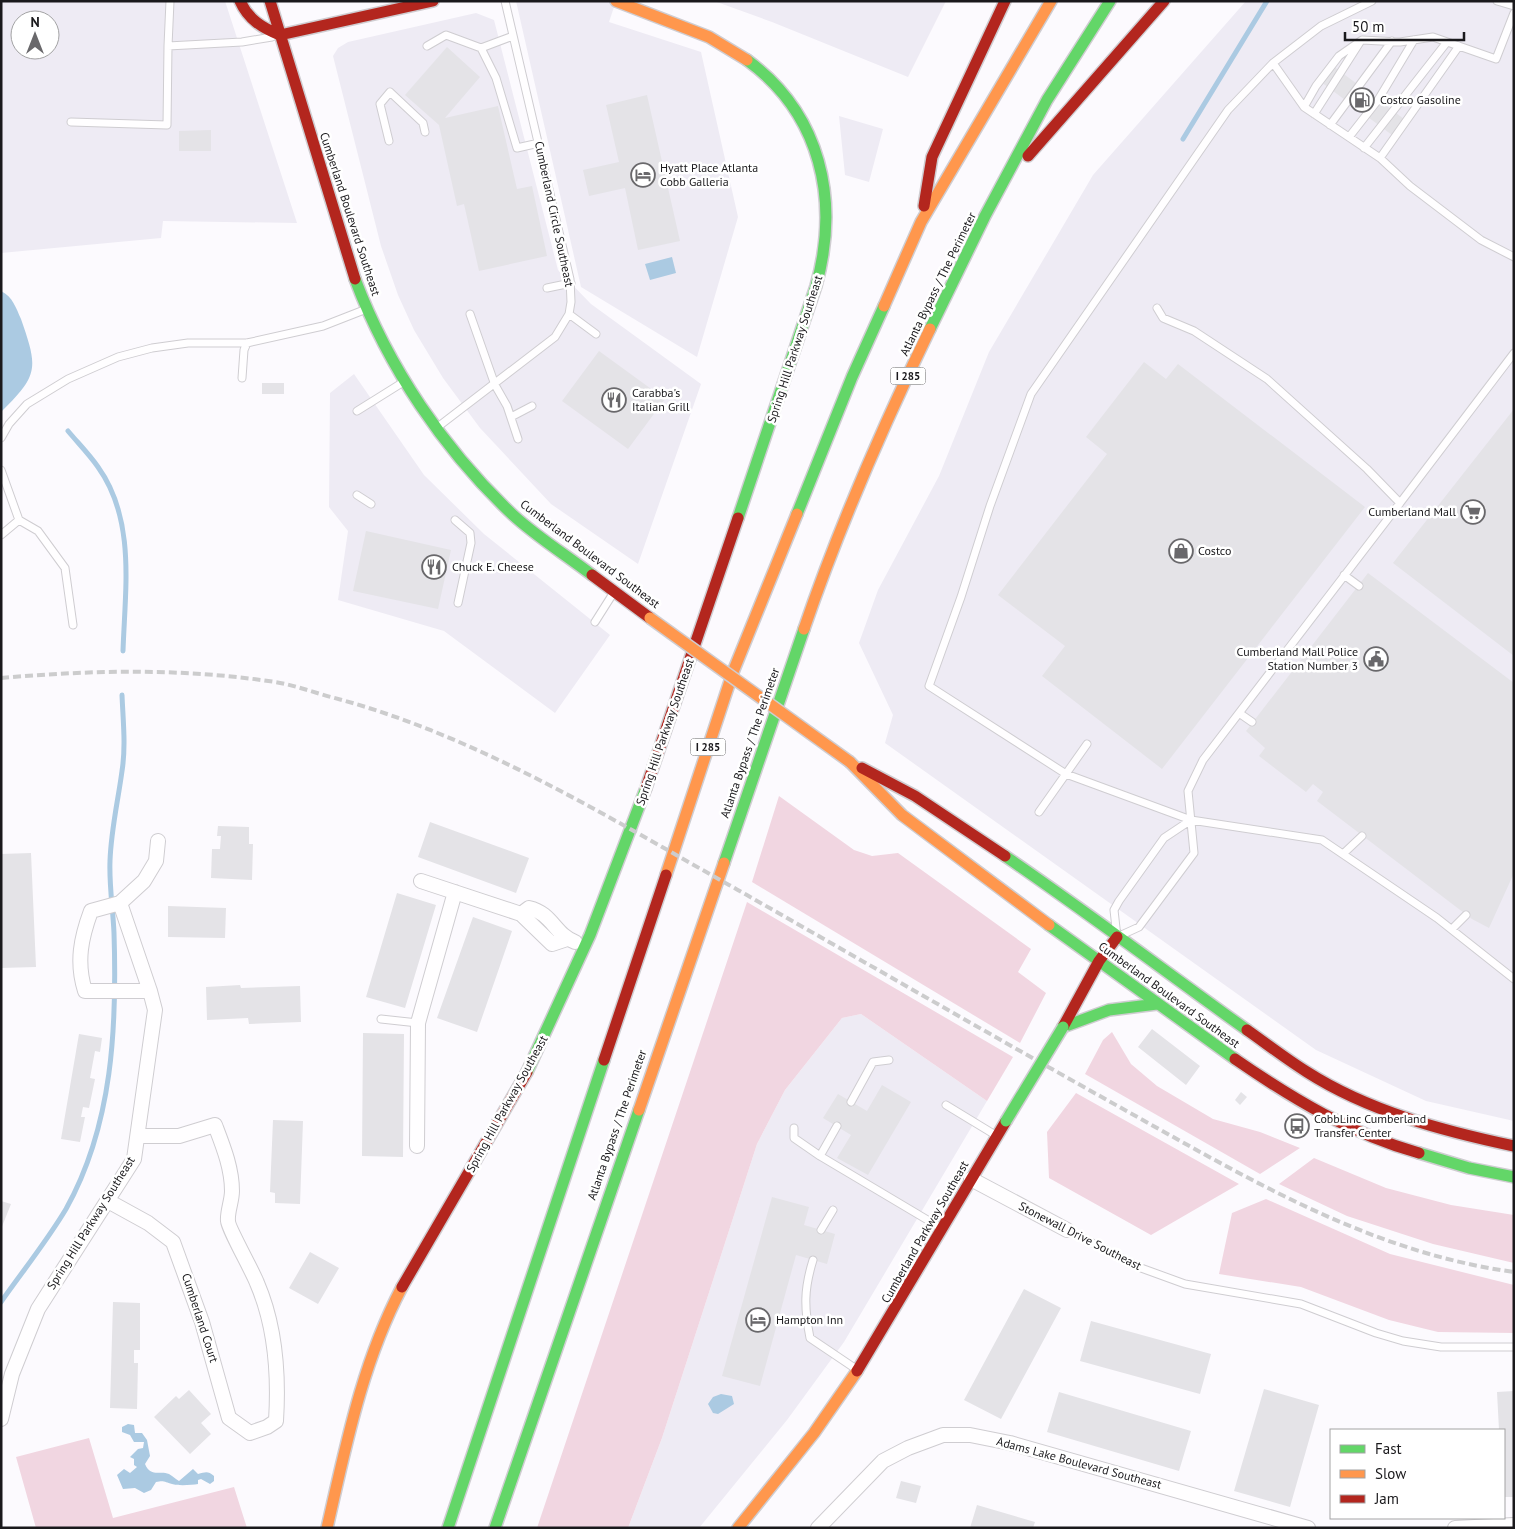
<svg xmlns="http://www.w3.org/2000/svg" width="1515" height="1529" font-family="'PT Sans',sans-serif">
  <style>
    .built { fill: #eeebf4; fill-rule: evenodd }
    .green { fill: #f1d6e1 }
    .water { fill: #abcae2 }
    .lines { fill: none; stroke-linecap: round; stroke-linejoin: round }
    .stream { stroke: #abcae2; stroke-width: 5 }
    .building { fill: #e4e3e7 }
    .lane-casing { stroke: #cfcdd1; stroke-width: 9 }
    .street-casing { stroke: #cfcdd1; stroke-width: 16 }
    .fast-casing { stroke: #cfcdd1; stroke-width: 14 }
    .slow-casing { stroke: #cfcdd1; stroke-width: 14 }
    .jam-casing { stroke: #cfcdd1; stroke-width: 14 }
    .lane { stroke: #fffeff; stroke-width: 7 }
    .street { stroke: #fffeff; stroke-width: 14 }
    .fast { stroke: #63d668; stroke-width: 11 }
    .slow { stroke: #ff974d; stroke-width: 11 }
    .jam { stroke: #b3261e; stroke-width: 11 }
    .rail { stroke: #cccccd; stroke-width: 4; stroke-dasharray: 8 4; stroke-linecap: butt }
    .fast-bridge-casing { stroke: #cfcdd1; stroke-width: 14; stroke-linecap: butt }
    .slow-bridge-casing { stroke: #cfcdd1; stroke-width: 14; stroke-linecap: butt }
    .fast-bridge { stroke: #63d668; stroke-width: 11 }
    .slow-bridge { stroke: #ff974d; stroke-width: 11 }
    .labels { text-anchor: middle; stroke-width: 5; stroke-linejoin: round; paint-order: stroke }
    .shield { fill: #fff; stroke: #5f5e60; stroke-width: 1 }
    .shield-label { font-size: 11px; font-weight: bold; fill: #1a191c }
    .poi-label { font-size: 12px; fill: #1a191c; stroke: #fff; text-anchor: start }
    .street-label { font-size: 12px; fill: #1a191c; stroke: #fff }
  </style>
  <rect width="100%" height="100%" fill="#fcfafe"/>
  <path class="built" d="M1 1H225L297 223 163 221 161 238 1 253ZM20 20H50V50H20Z
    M516 1H616L609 22 701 52 738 217 697 357 581 287Z
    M714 1H946L908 77 772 22Z
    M1246 1H1514V1121L1426 1101 1316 1050 885 743 893 715 859 643 878 590 939 476 989 352 1093 175Z
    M476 13 494 20 558 270 591 304 701 384 638 564 551 504 480 428 443 378 414 330 398 295 381 246 333 56 338 48 348 42Z
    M839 116 883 129 869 182 845 175Z
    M354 374 424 475 484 534 610 635 555 713 444 631 338 600 348 531 329 507 330 393Z
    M861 1014 987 1101 844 1342 787 1420 699 1528H628L662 1438 757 1144 785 1090 842 1018Z"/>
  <path class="green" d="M779 796 854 850 872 856 898 853 1031 949 1018 972 1046 993 1020 1043 752 882Z
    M747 902 1013 1057 987 1101 861 1014 842 1018 785 1090 757 1144 662 1438 628 1528H537Z
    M1112 1032 1131 1064 1157 1086 1213 1119 1260 1132 1300 1148 1260 1174 1085 1074 1103 1040Z
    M1076 1093 1239 1184 1151 1235 1049 1178 1047 1132Z
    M1314 1158 1386 1188 1451 1205 1514 1215V1263L1433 1244 1347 1216 1279 1184Z
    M1266 1199 1390 1254 1514 1285V1333L1438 1332 1389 1320 1301 1287 1219 1274 1232 1213Z
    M89 1438 113 1518 234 1487 247 1528H36L16 1457Z"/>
  <path class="water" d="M672 257 676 273 650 280 645 264Z
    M1 291C13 297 16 308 21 319 38 368 39 375 1 412Z
    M721 1394 732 1396 734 1404 718 1414 713 1413 708 1404 713 1397Z
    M128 1424 134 1425 135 1433H142L147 1440 150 1456 145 1464C151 1478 160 1470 169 1474 173 1476 175 1479 179 1481L193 1469 198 1474C206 1472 208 1471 214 1476V1481L210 1484 201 1479 198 1480V1484C192 1485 178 1486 172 1484 165 1482 164 1480 156 1482L151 1490 144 1493 135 1488 123 1489 117 1475 124 1469 130 1473 137 1467 134 1465V1459L130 1457 138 1449 143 1448 144 1442H134L130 1435 122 1432V1427Z"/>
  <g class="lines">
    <path class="stream" d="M1183 139 1267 1
      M68 431C78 443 89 454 98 467 136 520 125 589 123 651
      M1 1302C22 1272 47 1241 66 1209 113 1125 117 1026 114 933 113 909 109 885 110 861 111 830 118 801 122 771 126 746 123 720 122 695"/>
  </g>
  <path class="building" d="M447 47 480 77 445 118 498 106 517 189 532 186 547 256 479 271 464 204 457 206 439 125 405 95Z
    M1333 66 1404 119 1392 135 1321 82Z
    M647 95 680 241 638 250 625 188 589 196 583 170 619 162 606 105Z
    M211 130V151H179V131Z
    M599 351 665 399 628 449 562 401Z
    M1144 362 1166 379 1178 364 1365 507 1162 769 1042 676 1065 646 998 595 1107 454 1086 437Z
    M262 383H284V394H262Z
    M1514 409V656L1393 563Z
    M366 531 451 550 438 609 353 591Z
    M1368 573 1514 683V873L1489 928 1472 919 1317 801 1323 792 1313 784 1306 792 1259 756 1265 748 1246 731Z
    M430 822 529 858 516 893 418 857Z
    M218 826 249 827V844H253L252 880 211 878 212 849H220L221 836H217Z
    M31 853 36 967 1 968V854Z
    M397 893 436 905 405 1008 366 997Z
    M168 906 226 908 225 938 168 937Z
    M473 917 512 931 477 1032 437 1018Z
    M240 985 241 988 300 986 301 1022 249 1024 248 1018 207 1020 206 987Z
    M1152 1029 1200 1066 1186 1085 1138 1047Z
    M363 1033 404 1034 403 1157 362 1156Z
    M79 1034 102 1038 100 1052 95 1051 90 1078 95 1079 89 1108 83 1107 81 1117H85L80 1142 61 1139Z
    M882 1085 911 1102 868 1175 837 1158 851 1135 823 1118 838 1094 867 1111Z
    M1241 1092 1247 1097 1240 1105 1235 1100Z
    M273 1120 303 1121 300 1204 275 1203V1193L270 1192Z
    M772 1197 809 1207 804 1225 835 1234 827 1264 796 1255 760 1386 722 1376Z
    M1 1201 11 1204 1 1229Z
    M310 1252 339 1268 318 1304 289 1288Z
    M1024 1289 1061 1308 1001 1419 964 1400Z
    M113 1302 140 1303V1350H134V1363H138L137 1409 110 1408Z
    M1091 1321 1211 1354 1200 1394 1080 1361Z
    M1264 1389 1319 1405 1290 1507 1234 1491Z
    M189 1390 211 1414 201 1423 211 1434 190 1454 154 1417 176 1396 179 1399Z
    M1514 1391V1497H1504V1430H1499L1497 1392Z
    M1059 1392 1191 1431 1179 1471 1047 1432Z
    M901 1481 921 1486 916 1503 896 1498Z
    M977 1505 1035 1522 1033 1528H970Z"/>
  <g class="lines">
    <g class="lane-casing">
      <path id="lane" d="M170 1 168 46 242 42 272 37
        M1372 1 1321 26 1273 63 1228 110 1031 394 990 506 961 597 929 686 1066 774 1191 820 1322 840 1437 918 1514 979
        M1497 1 1514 6
        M427 46 446 35 481 48 496 78 517 148 539 143
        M481 48 513 36
        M1273 63 1304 107 1380 158 1410 186 1481 240 1514 257
        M1304 107 1316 86 1339 56 1362 40 1400 42 1433 37 1496 59 1514 13
        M1314 114 1360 42
        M71 122 167 125 168 46
        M1330 125 1392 41
        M1349 137 1378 100 1414 40
        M389 141 380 104 390 92 423 123 425 132
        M1364 148 1447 42
        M1380 158 1459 46
        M547 288 571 283
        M1157 308 1163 318 1194 331 1267 379 1367 469 1400 503 1514 353
        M470 314 495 385 507 406 518 439
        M569 314 596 334
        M242 378 244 350 247 343
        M357 411 405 381
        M511 417 532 406
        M439 426 555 337 569 314 571 302 570 279 505 1
        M1 438 9 424 27 404 68 379 118 357 152 348 188 343H247L323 326 364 310
        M1 470 19 520 38 531 65 568 73 625
        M357 495 371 504
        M455 520 470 533 471 543 458 603
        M1 535 19 520
        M1344 575 1359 586
        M595 622 614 592
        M1239 713 1252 722
        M1039 812 1087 744
        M1191 820 1164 838 1119 901 1114 910 1117 937 1139 927 1194 853 1188 791 1203 760 1400 503
        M1343 854 1362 836
        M1452 929 1466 915
        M381 1019 418 1023
        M851 1102 873 1062 889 1060
        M946 1105 997 1136
        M794 1128V1138L820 1156 941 1228
        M820 1156 837 1126
        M821 1230 833 1210
        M1067 1230 1141 1268 1185 1284 1301 1304 1376 1333 1403 1341 1441 1347H1514
        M813 1260C804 1289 804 1307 810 1338L856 1369"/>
    </g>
    <g class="street-casing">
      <path id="street" d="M421 881 521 914 552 944 567 939
        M521 914 529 908C552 913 555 935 575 942
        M150 991H85C76 962 81 938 91 911L120 903 144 881 156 861 158 841
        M417 1146 418 1023 455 892
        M971 1179 1067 1230
        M108 1201 148 1223 173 1242 202 1322 229 1418 250 1433 267 1427 276 1421C279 1374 276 1327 257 1283 253 1272 228 1228 228 1221 227 1212 232 1201 232 1191 232 1168 223 1146 215 1125L179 1136H138
        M1 1419 12 1374 38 1309 134 1159 155 1010 150 991 120 903
        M818 1528 883 1461 908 1448 943 1435H970L1010 1443 1308 1528
        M1455 1528 1514 1525"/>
    </g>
    <g class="fast-casing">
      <path id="fast" d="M355 279C388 367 444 450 513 515 537 537 566 555 592 575
        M930 329 985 216 1047 100 1110 1
        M797 514 852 377 884 306
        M738 518 816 286C840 200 821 114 747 60
        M1005 856C1087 912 1166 972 1247 1030
        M724 863 804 629
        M1049 925 1235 1059
        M1063 1027 1109 1010 1157 1004
        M527 1072 590 935 646 788
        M1419 1153 1469 1168 1514 1177
        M448 1528 604 1060
        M495 1528 639 1110"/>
    </g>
    <g class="slow-casing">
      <path id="slow" d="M616 1 709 37 747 60
        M884 306 921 222 1051 1
        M804 629C839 527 883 426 930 329
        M850 762 902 815 1049 925
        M666 875 733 672 797 514
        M639 1110 724 863
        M327 1528C346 1445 362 1363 402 1287
        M738 1528 814 1433 857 1371"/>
    </g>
    <g class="jam-casing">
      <path id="jam" d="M240 1C248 19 262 28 280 35
        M270 1 355 279
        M280 35 433 1
        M1028 156 1164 1
        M924 206 932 157 1005 1
        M592 575 650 618
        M862 768 915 796 1005 856
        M646 788 738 518
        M1063 1027 1099 961 1117 937
        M1247 1030C1267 1044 1286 1059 1307 1072 1368 1111 1443 1131 1514 1146
        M1235 1059C1293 1099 1351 1134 1419 1153
        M604 1060 666 875
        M402 1287 527 1072
        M857 1371 1006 1121"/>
    </g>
    <use href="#lane" class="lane"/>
    <use href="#street" class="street"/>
    <use href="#fast" class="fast"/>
    <use href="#slow" class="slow"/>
    <use href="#jam" class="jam"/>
    <path class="rail" d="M1 678C93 670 183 668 275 682 294 685 312 692 331 697 460 731 576 798 692 864 839 947 985 1032 1132 1114 1254 1182 1374 1253 1514 1272"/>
    <g class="fast-bridge-casing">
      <path id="fast-bridge" d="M1006 1121 1063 1027"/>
    </g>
    <g class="slow-bridge-casing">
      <path id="slow-bridge" d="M650 618 850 762"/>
    </g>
    <use href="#fast-bridge" class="fast-bridge"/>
    <use href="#slow-bridge" class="slow-bridge"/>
  </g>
  <defs>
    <g id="fuel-ring" transform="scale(1.25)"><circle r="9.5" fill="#fff" stroke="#69686b" stroke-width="1.5"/><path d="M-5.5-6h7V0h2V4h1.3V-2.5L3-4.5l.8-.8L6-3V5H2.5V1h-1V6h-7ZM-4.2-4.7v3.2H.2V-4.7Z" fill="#69686b"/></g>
    <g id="hotel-ring" transform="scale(1.25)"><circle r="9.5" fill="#fff" stroke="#69686b" stroke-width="1.5"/><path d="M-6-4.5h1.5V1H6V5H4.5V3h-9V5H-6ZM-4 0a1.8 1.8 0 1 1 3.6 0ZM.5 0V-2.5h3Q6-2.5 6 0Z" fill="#69686b"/></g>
    <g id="restaurant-ring" transform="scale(1.25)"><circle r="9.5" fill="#fff" stroke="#69686b" stroke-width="1.5"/><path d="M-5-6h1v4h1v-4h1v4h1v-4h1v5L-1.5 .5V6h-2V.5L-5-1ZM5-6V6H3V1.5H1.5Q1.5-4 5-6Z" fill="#69686b"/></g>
    <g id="supermarket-ring" transform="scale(1.25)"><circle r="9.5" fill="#fff" stroke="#69686b" stroke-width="1.5"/><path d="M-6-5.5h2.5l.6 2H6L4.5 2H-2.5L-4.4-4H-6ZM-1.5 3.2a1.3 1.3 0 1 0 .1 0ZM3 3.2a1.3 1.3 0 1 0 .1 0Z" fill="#69686b"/></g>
    <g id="shop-ring" transform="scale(1.25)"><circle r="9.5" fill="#fff" stroke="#69686b" stroke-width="1.5"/><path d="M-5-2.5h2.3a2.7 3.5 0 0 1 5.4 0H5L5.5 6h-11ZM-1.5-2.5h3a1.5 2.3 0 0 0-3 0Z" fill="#69686b"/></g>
    <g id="civic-ring" transform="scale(1.25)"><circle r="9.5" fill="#fff" stroke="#69686b" stroke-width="1.5"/><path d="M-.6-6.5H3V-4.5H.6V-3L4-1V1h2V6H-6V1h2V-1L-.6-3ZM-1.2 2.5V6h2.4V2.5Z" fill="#69686b"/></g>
    <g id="bus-ring" transform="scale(1.25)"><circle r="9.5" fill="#fff" stroke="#69686b" stroke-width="1.5"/><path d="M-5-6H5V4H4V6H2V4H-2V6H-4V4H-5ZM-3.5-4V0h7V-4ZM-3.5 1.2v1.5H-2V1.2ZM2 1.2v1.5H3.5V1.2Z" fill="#69686b"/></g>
  </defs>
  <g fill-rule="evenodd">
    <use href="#fuel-ring" x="1362" y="100"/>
    <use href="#hotel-ring" x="643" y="175"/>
    <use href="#restaurant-ring" x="614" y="400"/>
    <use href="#supermarket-ring" x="1473" y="512"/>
    <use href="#shop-ring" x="1181" y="551"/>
    <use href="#restaurant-ring" x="434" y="567"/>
    <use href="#civic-ring" x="1376" y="659"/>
    <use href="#bus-ring" x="1297" y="1126"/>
    <use href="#hotel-ring" x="758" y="1320"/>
  </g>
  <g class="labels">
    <g class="shield">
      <rect x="890.5" y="367.5" width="35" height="17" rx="4"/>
      <rect x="690.5" y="738.5" width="35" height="17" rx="4"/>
    </g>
    <g class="shield-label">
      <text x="908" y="380">I 285</text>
      <text x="708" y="751">I 285</text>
    </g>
    <g class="poi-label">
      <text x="1380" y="104">Costco Gasoline</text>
      <text x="660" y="172">Hyatt Place Atlanta<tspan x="660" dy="14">Cobb Galleria</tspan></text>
      <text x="632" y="397">Carabba's<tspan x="632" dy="14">Italian Grill</tspan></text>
      <text x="1456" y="516" text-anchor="end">Cumberland Mall</text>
      <text x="1198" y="555">Costco</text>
      <text x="452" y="571">Chuck E. Cheese</text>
      <text x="1358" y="656" text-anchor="end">Cumberland Mall Police<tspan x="1358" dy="14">Station Number 3</tspan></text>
      <text x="1314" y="1123">CobbLinc Cumberland<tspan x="1314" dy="14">Transfer Center</tspan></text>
      <text x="776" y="1324">Hampton Inn</text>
    </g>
    <g class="street-label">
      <text transform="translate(350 214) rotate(72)" y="4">Cumberland Boulevard Southeast</text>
      <text transform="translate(554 214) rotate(78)" y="4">Cumberland Circle Southeast</text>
      <text transform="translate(938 284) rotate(-64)" y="4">Atlanta Bypass / The Perimeter</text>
      <text transform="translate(795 349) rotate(-72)" y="4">Spring Hill Parkway Southeast</text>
      <text transform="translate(590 554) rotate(37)" y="4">Cumberland Boulevard Southeast</text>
      <text transform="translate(665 732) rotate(-71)" y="4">Spring Hill Parkway Southeast</text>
      <text transform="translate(750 743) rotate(-71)" y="4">Atlanta Bypass / The Perimeter</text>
      <text transform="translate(1169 995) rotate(36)" y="4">Cumberland Boulevard Southeast</text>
      <text transform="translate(507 1104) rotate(-61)" y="4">Spring Hill Parkway Southeast</text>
      <text transform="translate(617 1125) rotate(-71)" y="4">Atlanta Bypass / The Perimeter</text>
      <text transform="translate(91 1223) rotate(-58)" y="4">Spring Hill Parkway Southeast</text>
      <text transform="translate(925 1232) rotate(-60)" y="4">Cumberland Parkway Southeast</text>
      <text transform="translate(1080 1236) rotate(27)" y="4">Stonewall Drive Southeast</text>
      <text transform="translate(200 1318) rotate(72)" y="4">Cumberland Court</text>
      <text transform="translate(1079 1463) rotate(15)" y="4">Adams Lake Boulevard Southeast</text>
    </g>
  </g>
  <rect width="1515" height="1529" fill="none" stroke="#1a191c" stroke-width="5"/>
  <rect x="1330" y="1429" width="175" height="90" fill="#ffffff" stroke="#a3a3a4"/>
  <rect x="1340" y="1445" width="25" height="8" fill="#63d668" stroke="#a3a3a4"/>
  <text x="1375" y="1454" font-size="15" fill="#1a191c">Fast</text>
  <rect x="1340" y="1470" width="25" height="8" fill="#ff974d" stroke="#a3a3a4"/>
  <text x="1375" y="1479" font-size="15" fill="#1a191c">Slow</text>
  <rect x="1340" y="1495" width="25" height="8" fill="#b3261e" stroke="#a3a3a4"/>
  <text x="1375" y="1504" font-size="15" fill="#1a191c">Jam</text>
  <g transform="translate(35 35)"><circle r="24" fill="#ffffff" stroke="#a3a3a4"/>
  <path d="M0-4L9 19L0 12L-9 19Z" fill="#69686b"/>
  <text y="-8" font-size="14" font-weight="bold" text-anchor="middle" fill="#1a191c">N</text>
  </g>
  <path d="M1345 32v8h119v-8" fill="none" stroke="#1a191c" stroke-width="2.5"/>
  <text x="1352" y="32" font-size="15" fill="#1a191c" stroke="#ffffff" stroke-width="4" paint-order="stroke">50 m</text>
</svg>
